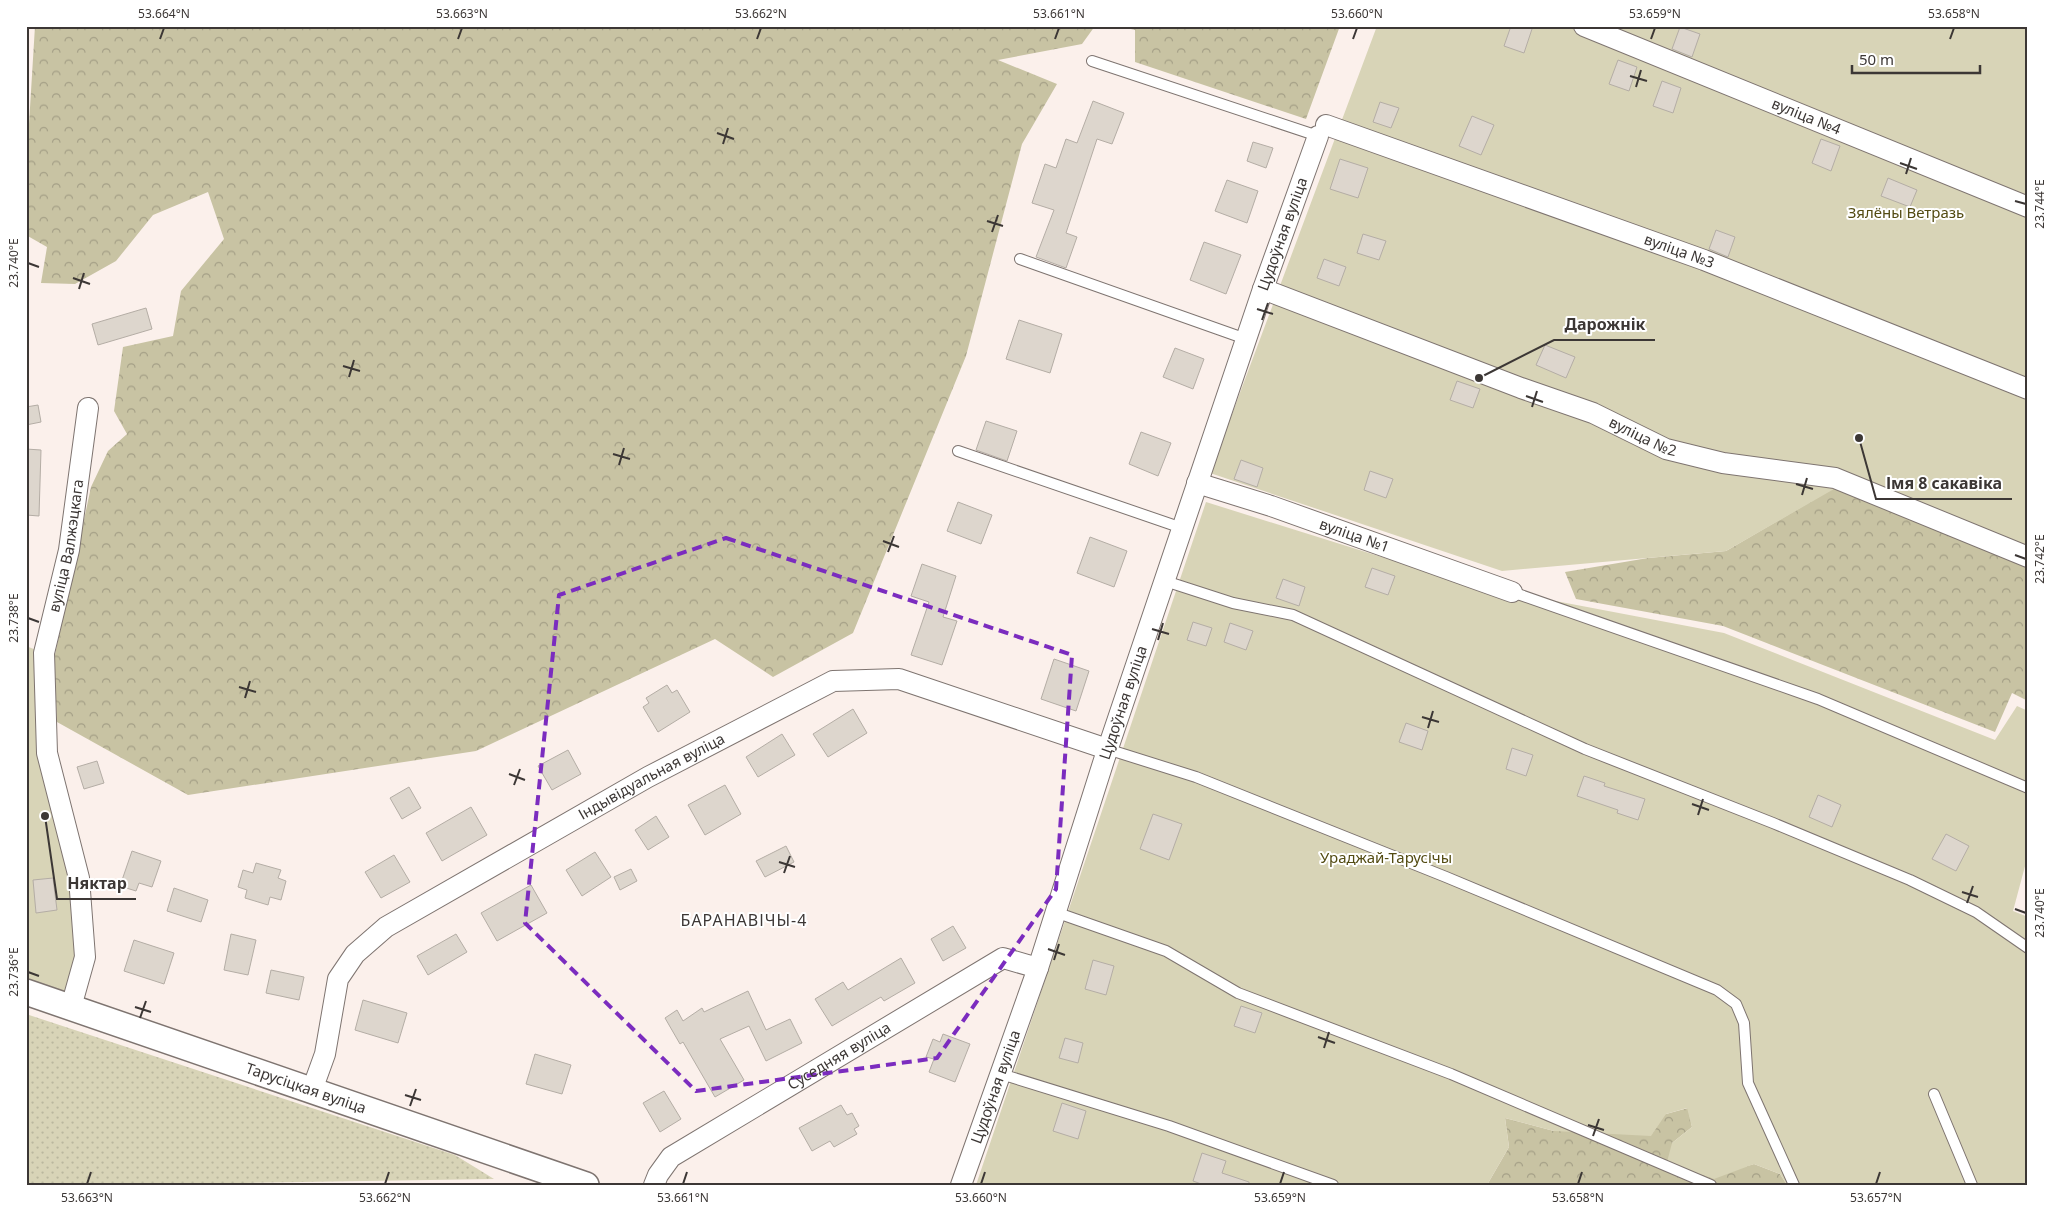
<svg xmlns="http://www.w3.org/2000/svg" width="2054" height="1211" font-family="'Noto Sans',sans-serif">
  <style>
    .grass { fill: url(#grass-dots) }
    .forest { fill: url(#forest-crowns) }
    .garden { fill: #d8d4b7 }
    .building { fill: #ddd6cd; stroke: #b4ada5 }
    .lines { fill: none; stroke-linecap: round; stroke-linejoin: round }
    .service-casing { stroke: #7e7470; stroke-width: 12 }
    .minor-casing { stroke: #7e7470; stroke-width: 22 }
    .tertiary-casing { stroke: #7e7470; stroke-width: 28 }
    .service { stroke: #fff; stroke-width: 10 }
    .minor { stroke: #fff; stroke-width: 20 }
    .tertiary { stroke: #fff; stroke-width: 25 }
    .marked { fill: none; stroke: #7b2cbf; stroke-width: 4; stroke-dasharray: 10 6; stroke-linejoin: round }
    .ticks { fill: none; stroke: #3c3735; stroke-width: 2 }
    .labels { text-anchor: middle; stroke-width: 4; stroke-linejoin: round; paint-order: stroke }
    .street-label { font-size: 15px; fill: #3c3735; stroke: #fff }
    .park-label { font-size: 15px; fill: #534b12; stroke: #fff }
    .neighbourhood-label { font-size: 16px; letter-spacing: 1px; fill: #3c3735; stroke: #fff }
    .leader { fill: none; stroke: #3c3735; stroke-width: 2 }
    .callout-dot { fill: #3c3735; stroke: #fff; stroke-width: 2 }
    .callout-label { font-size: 16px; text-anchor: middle; font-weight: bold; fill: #3c3735; stroke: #fff; stroke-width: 4; stroke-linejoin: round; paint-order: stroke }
    .neatline { fill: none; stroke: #3c3735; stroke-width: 2 }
    .ticks-label { font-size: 12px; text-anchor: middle; fill: #3c3735 }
  </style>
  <defs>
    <pattern id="grass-dots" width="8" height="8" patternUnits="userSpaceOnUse" patternTransform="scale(1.25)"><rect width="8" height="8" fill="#d8d4b7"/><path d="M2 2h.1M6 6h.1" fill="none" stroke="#bab79e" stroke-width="1.8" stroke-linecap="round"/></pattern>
    <pattern id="forest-crowns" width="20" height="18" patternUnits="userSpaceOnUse" patternTransform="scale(1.25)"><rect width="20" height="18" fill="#c8c3a3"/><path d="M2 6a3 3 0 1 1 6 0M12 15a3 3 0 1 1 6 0" fill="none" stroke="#a49f86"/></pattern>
  </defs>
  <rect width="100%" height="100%" fill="#fbf0eb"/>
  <path class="grass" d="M26 1014 455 1155 494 1179 245 1183 235 1185H26Z"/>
  <path class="forest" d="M35 26H1095L1082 44 998 60 1057 84 1022 144 966 356 853 633 773 677 715 639 476 751 188 795 57 722 54 659 91 487 108 451 127 434 114 411 123 347 173 336 181 291 224 239 208 192 153 215 116 261 75 284 41 283 47 247 26 235V173Z
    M1118 26H1340L1306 119 1135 62V30Z
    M1834 488 2028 565V701L2012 693 1995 732 1723 626 1576 599 1565 572 1648 558 1726 551Z
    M1688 1108 1692 1127 1672 1143 1737 1169 1754 1164 1780 1174 1787 1185H1487L1509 1147 1505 1118 1554 1131 1666 1114Z"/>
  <path class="garden" d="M1377 26H2028V565L1834 489 1726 551 1502 571 1210 473Z
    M1206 502 1471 585 1724 633 1995 740 2017 706 2028 711V855L2013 911 2028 917V1185H1787L1780 1174 1754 1164 1714 1179 1667 1162 1672 1143 1692 1127 1687 1108 1666 1114 1651 1136 1554 1131 1505 1118 1509 1147 1487 1185H976Z
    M26 646 44 653V695L85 957 71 1007 26 992Z"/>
  <path class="building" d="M1511 26H1533L1524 53 1504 46Z
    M1680 27 1700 34 1692 57 1672 49Z
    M1618 60 1637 67 1629 91 1609 84Z
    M1662 81 1681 88 1673 113 1653 106Z
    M1093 101 1124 113 1112 144 1097 139 1066 233 1077 237 1066 268 1036 257 1054 210 1032 203 1045 164 1056 168 1066 139 1077 143Z
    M1380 102 1399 108 1391 128 1373 122Z
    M1472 116 1494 125 1481 155 1459 146Z
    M1821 139 1840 146 1831 171 1812 163Z
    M1253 142 1273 148 1266 168 1247 161Z
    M1340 159 1368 168 1358 198 1330 189Z
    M1888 178 1917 190 1910 207 1881 196Z
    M1227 180 1258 191 1247 223 1215 211Z
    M1716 230 1735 237 1728 257 1709 249Z
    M1363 234 1386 241 1379 260 1357 253Z
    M1204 242 1241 255 1226 294 1190 280Z
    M1324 259 1346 267 1339 286 1317 278Z
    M146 308 152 329 98 345 92 324Z
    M1019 320 1062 334 1050 373 1006 359Z
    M1545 345 1575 357 1566 378 1536 365Z
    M1175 348 1204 359 1193 389 1163 377Z
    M1457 381 1480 389 1473 408 1450 400Z
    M38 405 41 422 26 425V407Z
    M986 421 1017 431 1007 461 976 450Z
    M1141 432 1171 443 1158 476 1129 464Z
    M26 449 41 450 39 516 26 515Z
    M1241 460 1263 468 1257 487 1234 479Z
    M1370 471 1393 479 1386 498 1364 490Z
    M958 502 992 515 981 544 947 531Z
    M1090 537 1127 551 1114 587 1077 573Z
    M922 564 956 576 943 617 957 621 942 665 911 655 929 602 911 596Z
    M1372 568 1395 576 1388 595 1365 587Z
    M1283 579 1305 587 1299 606 1276 598Z
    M1193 622 1212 628 1206 646 1187 640Z
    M1230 623 1253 631 1246 650 1224 642Z
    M1054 659 1089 671 1076 711 1041 699Z
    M667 685 672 693 677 690 690 712 658 732 643 707 649 703 646 698Z
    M853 709 867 733 828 757 813 734Z
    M1406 723 1428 731 1422 750 1399 742Z
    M782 734 795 755 758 777 746 757Z
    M1512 748 1533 755 1526 776 1506 769Z
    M568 750 581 774 552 790 538 766Z
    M97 761 104 783 84 789 77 767Z
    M1584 776 1605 783 1604 786 1645 799 1638 820 1617 813 1618 810 1577 796Z
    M725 785 741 814 705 835 688 805Z
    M409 787 421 808 402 819 390 798Z
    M1818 795 1841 805 1832 827 1809 817Z
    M471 807 487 835 442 861 426 833Z
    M1153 814 1182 824 1169 860 1140 849Z
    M656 816 669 837 648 850 635 830Z
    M1946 834 1969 846 1956 871 1932 859Z
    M786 846 794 862 765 877 756 861Z
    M132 851 161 861 152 887 139 883 136 891 120 886Z
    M595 852 611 877 582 896 566 870Z
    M394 855 410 882 381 898 365 872Z
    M256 863 281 870 278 878 286 881 281 900 270 897 268 905 245 898 247 890 238 887 243 870 253 873Z
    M631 869 637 881 620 890 614 877Z
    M53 878 57 910 36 913 33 880Z
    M531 885 547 913 497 941 481 913Z
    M174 888 208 900 201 922 167 911Z
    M953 926 966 948 943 961 931 939Z
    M231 934 256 940 248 975 224 970Z
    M456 934 467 952 428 975 417 956Z
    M134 940 174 953 164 984 124 971Z
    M901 958 915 983 884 1001 881 997 832 1026 815 999 843 982 848 990Z
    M1093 960 1114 966 1106 995 1085 989Z
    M271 970 304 977 299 1000 266 993Z
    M748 991 766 1030 790 1019 802 1043 766 1061 749 1026 720 1039 744 1080 715 1097 683 1042 680 1044 665 1018 677 1010 683 1021 702 1008 704 1012Z
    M363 1000 407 1013 398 1043 355 1030Z
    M1241 1006 1262 1013 1255 1033 1234 1026Z
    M943 1034 970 1044 955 1082 929 1072 934 1059 926 1057 933 1039 940 1042Z
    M1065 1038 1083 1043 1078 1063 1059 1058Z
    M535 1054 571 1065 562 1094 526 1084Z
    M664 1091 681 1119 660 1132 643 1103Z
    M1062 1103 1086 1111 1078 1139 1053 1131Z
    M841 1105 847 1115 852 1113 859 1126 854 1129 857 1134 834 1147 830 1141 812 1151 799 1128Z
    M1202 1153 1226 1161 1222 1173 1249 1182V1185H1204L1193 1181Z"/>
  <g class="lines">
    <g class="service-casing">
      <path id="service" d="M1092 61 1318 136
        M1020 259 1246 339
        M958 451 1182 528
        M1165 581 1233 603 1293 615 1585 749 1773 823 1910 880 1976 912 2028 948
        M1512 592 1818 699 2028 788
        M1107 749 1196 777 1446 877 1717 990 1736 1004 1744 1023 1748 1083 1794 1185
        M1055 912 1166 951 1238 993 1451 1074 1711 1185
        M1001 1074 1169 1126 1333 1185
        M1934 1094 1972 1185"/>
    </g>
    <g class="minor-casing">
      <g id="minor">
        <path id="s1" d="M1584 26 2028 207"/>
        <path id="s2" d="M1326 125 1704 260 2028 389"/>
        <path id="s3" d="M1263 289 1521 388 1593 413 1666 449 1723 463 1835 478 2028 557"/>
        <path id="s4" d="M1197 483 1271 506 1512 592"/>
        <path id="s5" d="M71 1007 85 957 79 878 47 753 44 653 69 550 88 408"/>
        <path id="s6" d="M312 1090 325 1054 338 979 355 954 386 927 648 777 833 681 899 679 1107 749"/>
        <path id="s7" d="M654 1185 658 1175 671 1157 1003 958 1038 968"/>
        <path id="s8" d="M961 1185 1038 968 1104 760 1263 289 1318 136"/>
      </g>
    </g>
    <g class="tertiary-casing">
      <g id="tertiary">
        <path id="s9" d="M26 992 586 1185"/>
      </g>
    </g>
    <use href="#service" class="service"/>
    <use href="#minor" class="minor"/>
    <use href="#tertiary" class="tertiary"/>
  </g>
  <path class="marked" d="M726 538 1072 655 1056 889 937 1058 696 1091 525 923 559 595Z"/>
  <path class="ticks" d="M160 39 164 28M458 39 462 28M757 39 761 28M1055 39 1059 28M1353 39 1357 28M1651 39 1655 28M1950 39 1954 28M1630 76 1647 81M1636 87 1641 70M717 133 734 139M723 144 728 128M1900 163 1917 169M1906 174 1911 158M2015 201 2026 204M987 221 1003 226M992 232 998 215M28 263 39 267M73 278 90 284M79 289 84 273M1257 309 1273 314M1262 320 1268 303M343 366 360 371M349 377 354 360M1526 396 1543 402M1532 407 1537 391M613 454 630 459M619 465 624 448M1796 484 1813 489M1802 495 1807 478M883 541 899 547M888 552 894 536M2015 555 2026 559M28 618 39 622M1152 629 1169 634M1158 640 1163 623M239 687 256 692M245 698 250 681M1422 717 1439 722M1428 728 1433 711M509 774 525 780M514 785 520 769M1692 804 1709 810M1698 815 1703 799M779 862 795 867M784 873 790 856M1962 892 1978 897M1967 903 1973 886M2015 909 2026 913M1048 949 1065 955M1054 960 1059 944M28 972 39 976M135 1007 151 1012M140 1018 146 1001M1318 1037 1335 1043M1324 1048 1329 1032M405 1095 421 1100M410 1106 416 1089M1588 1125 1604 1130M1593 1136 1599 1119M87 1184 91 1172M385 1184 389 1172M683 1184 687 1172M981 1184 985 1172M1280 1184 1284 1172M1578 1184 1582 1172M1876 1184 1880 1172"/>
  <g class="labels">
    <g class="street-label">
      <text dy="5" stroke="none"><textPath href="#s1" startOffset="240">вуліца №4</textPath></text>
      <text dy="5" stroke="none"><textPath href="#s8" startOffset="1004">Цудоўная вуліца</textPath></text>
      <text dy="5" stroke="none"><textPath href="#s2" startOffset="375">вуліца №3</textPath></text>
      <text dy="5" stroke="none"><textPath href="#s3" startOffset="408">вуліца №2</textPath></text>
      <text dy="5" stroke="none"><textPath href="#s4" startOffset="166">вуліца №1</textPath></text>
      <text dy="5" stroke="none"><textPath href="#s5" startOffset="470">вуліца Валжэцкага</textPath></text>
      <text dy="5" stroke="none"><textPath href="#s8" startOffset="509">Цудоўная вуліца</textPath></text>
      <text dy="5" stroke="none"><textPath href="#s6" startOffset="491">Індывідуальная вуліца</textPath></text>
      <text dy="5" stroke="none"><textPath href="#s7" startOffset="229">Суседняя вуліца</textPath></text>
      <text dy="5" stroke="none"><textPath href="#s8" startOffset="104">Цудоўная вуліца</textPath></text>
      <text dy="5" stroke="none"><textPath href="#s9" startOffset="296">Тарусіцкая вуліца</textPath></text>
    </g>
    <g class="park-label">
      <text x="1906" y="218">Зялёны Ветразь</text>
      <text x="1386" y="863">Ураджай-Тарусічы</text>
    </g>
    <g class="neighbourhood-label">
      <text x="744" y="926">БАРАНАВІЧЫ-4</text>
    </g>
  </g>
  <path class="leader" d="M1479 378L1554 340H1655M1859 438L1876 499H2012M45 816L57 899H136"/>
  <g class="callout-dot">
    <circle cx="1479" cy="378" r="5"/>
    <circle cx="1859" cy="438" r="5"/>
    <circle cx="45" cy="816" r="5"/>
  </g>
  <g class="callout-label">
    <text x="1605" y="330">Дарожнік</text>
    <text x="1944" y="489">Імя 8 сакавіка</text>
    <text x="97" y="889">Няктар</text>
  </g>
  <rect width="2054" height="1211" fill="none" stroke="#ffffff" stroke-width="55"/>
  <path d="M1852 65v8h128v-8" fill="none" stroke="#3c3735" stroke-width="2.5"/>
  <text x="1859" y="65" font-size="15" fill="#3c3735" stroke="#ffffff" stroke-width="4" paint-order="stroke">50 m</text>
  <rect x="28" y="28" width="1998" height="1156" class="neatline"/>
  <g class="ticks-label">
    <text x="164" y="18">53.664°N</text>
    <text x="462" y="18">53.663°N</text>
    <text x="761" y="18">53.662°N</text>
    <text x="1059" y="18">53.661°N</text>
    <text x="1357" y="18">53.660°N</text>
    <text x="1655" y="18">53.659°N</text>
    <text x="1954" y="18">53.658°N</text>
    <text transform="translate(2040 204) rotate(-90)" y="4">23.744°E</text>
    <text transform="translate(14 263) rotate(-90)" y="4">23.740°E</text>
    <text transform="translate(2040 559) rotate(-90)" y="4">23.742°E</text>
    <text transform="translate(14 618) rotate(-90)" y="4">23.738°E</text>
    <text transform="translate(2040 913) rotate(-90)" y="4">23.740°E</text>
    <text transform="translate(14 972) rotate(-90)" y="4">23.736°E</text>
    <text x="87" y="1202">53.663°N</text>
    <text x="385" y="1202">53.662°N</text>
    <text x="683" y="1202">53.661°N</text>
    <text x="981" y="1202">53.660°N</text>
    <text x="1280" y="1202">53.659°N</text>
    <text x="1578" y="1202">53.658°N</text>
    <text x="1876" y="1202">53.657°N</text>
  </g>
</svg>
